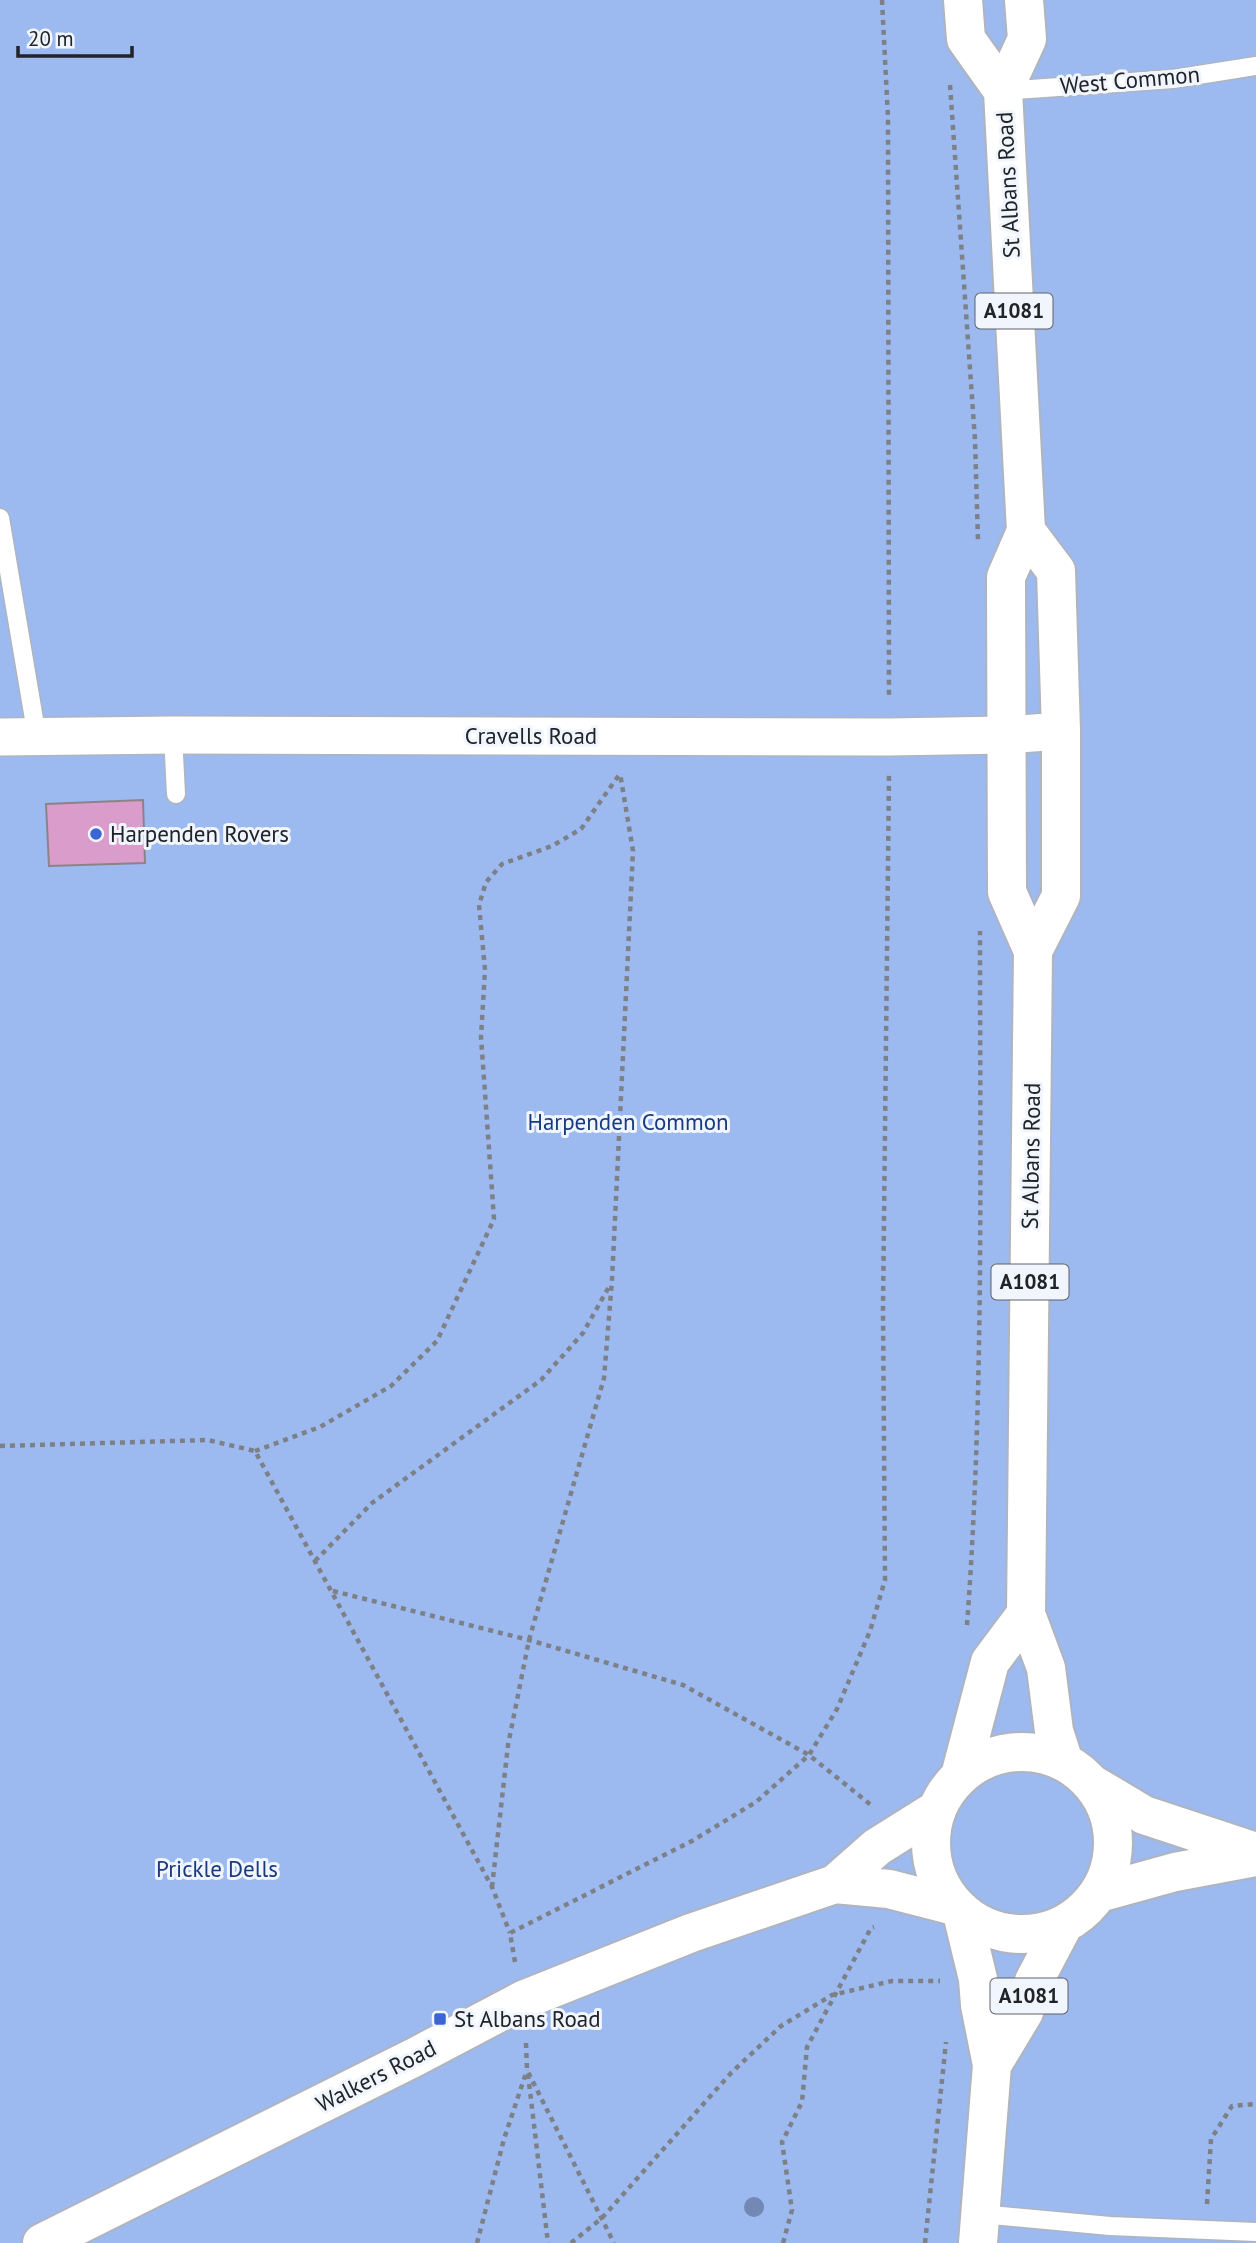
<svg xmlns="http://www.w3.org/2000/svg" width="1256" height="2243" font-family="'PT Sans',sans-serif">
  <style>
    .green { fill: #9cbaf0 }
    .building { fill: #da9ccb; stroke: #8c8389; stroke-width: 2 }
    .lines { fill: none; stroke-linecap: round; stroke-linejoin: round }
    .service-casing { stroke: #afb4be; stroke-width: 21 }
    .minor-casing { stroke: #afb4be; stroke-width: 40 }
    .tertiary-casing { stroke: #afb4be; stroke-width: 42 }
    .secondary-casing { stroke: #afb4be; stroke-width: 42 }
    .primary-casing { stroke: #afb4be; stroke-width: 42 }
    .path { stroke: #7d8087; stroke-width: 4.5; stroke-dasharray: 5 5; stroke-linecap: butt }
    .service { stroke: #fff; stroke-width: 18 }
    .minor { stroke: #fff; stroke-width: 37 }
    .tertiary { stroke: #fff; stroke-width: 38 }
    .secondary { stroke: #fff; stroke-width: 38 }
    .primary { stroke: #fff; stroke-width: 38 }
    .tree { fill: #7388b4 }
    .poi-dot { fill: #3b64d5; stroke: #f1f6fe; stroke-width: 2.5 }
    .labels { text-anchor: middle; stroke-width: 6; stroke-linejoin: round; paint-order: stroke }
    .shield { fill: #f1f6fe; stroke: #5f6267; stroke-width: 2 }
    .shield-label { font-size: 21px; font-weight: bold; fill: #212326 }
    .street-label { font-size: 23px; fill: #212326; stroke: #f1f6fe }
    .poi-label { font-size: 23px; fill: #212326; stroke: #f1f6fe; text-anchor: start }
    .park-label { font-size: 23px; fill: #183a80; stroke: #f1f6fe }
  </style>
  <rect width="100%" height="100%" fill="#e3e8f3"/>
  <path class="green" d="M0 0H1256V2243H0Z"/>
  <path class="building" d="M143 800 145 863 49 866 46 804Z"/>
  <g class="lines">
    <g class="service-casing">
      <path id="service" d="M1003 91 1173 79 1256 66
        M0 518 37 737
        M173 735 176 794
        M981 2214 1110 2226 1256 2232"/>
    </g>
    <g class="minor-casing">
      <path id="minor" d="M0 737 173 735 889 737 1006 735 1061 731"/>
    </g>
    <g class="tertiary-casing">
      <path id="tertiary" d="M835 1884 889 1889 955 1906
        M42 2243 415 2057 523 2000 691 1933 835 1884 877 1847 936 1810"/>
    </g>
    <g class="secondary-casing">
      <path id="secondary" d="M1092 1784 1144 1815 1256 1852
        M1099 1893 1175 1872 1256 1857"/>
    </g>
    <g class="primary-casing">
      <path id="primary" d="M963 0 966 39 1003 91
        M1024 0 1027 39 1003 91 1026 531 1006 577 1007 892 1033 951 1026 1614 1046 1668 1054 1731 1064 1762
        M1026 531 1056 571 1061 731V896L1033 951
        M931 1843a91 91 0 1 1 182 0a91 91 0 1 1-182 0Z
        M960 1776 990 1662 1026 1614
        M962 1913 978 1979 980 2005 992 2065 978 2243
        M992 2065 1024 2012 1034 1981 1063 1926"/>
    </g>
    <path class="path" d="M882 0 888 118 889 699
      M950 85 975 440 978 541
      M0 1446 208 1440 255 1451 492 1887 510 1933
      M255 1451 320 1427 391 1386 437 1341 494 1219 481 1037 485 970 479 905 486 882 502 864 552 846 581 829 619 775
      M315 1561 372 1503 541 1380 583 1333 610 1285
      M333 1591 529 1640 683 1685 809 1755 871 1805
      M967 1625C984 1395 980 1162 980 931
      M492 1887 508 1745 529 1640 604 1378 612 1280 633 851 620 773
      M515 1962 510 1933 692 1841 756 1802 809 1755 837 1709 870 1631 885 1580 883 1308 889 774
      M526 2043 527 2070 614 2243
      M528 2074 548 2243
      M1207 2204 1211 2139 1232 2106 1256 2104
      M477 2243 504 2139 527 2070
      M571 2243 602 2218 731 2073 781 2026 832 1995 892 1981H940
      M783 2243 792 2210 782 2142 802 2102 807 2047 871 1928 874 1927
      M925 2243 946 2042"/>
    <use href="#service" class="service"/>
    <use href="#minor" class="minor"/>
    <use href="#tertiary" class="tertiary"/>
    <use href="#secondary" class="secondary"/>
    <use href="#primary" class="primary"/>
  </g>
  <circle class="tree" cx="754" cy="2207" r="10"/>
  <g class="poi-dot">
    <circle cx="96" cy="834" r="7"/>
    <rect x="433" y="2012" width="14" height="14" rx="3.5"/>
  </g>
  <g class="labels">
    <g class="shield">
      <rect x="975.5" y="293.5" width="77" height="35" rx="5"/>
      <rect x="991.5" y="1264.5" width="77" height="35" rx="5"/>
      <rect x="990.5" y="1978.5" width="77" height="35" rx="5"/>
    </g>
    <g class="shield-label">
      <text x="1014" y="318">A1081</text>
      <text x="1030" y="1289">A1081</text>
      <text x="1029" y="2003">A1081</text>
    </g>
    <g class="street-label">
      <text transform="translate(1130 80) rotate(-5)" y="8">West Common</text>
      <text transform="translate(1008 185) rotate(-93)" y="8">St Albans Road</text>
      <text x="531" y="744">Cravells Road</text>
      <text transform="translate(1031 1156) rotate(-89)" y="8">St Albans Road</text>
      <text transform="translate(376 2076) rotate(-27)" y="8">Walkers Road</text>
    </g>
    <g class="poi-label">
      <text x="110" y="842">Harpenden Rovers</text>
      <text x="454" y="2027">St Albans Road</text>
    </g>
    <g class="park-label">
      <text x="628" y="1130">Harpenden Common</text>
      <text x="217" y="1877">Prickle Dells</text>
    </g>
  </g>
  <path d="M18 46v10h114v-10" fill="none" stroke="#212326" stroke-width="3.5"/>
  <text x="28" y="46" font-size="21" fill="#212326" stroke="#f1f6fe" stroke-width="5" paint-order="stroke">20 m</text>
</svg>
